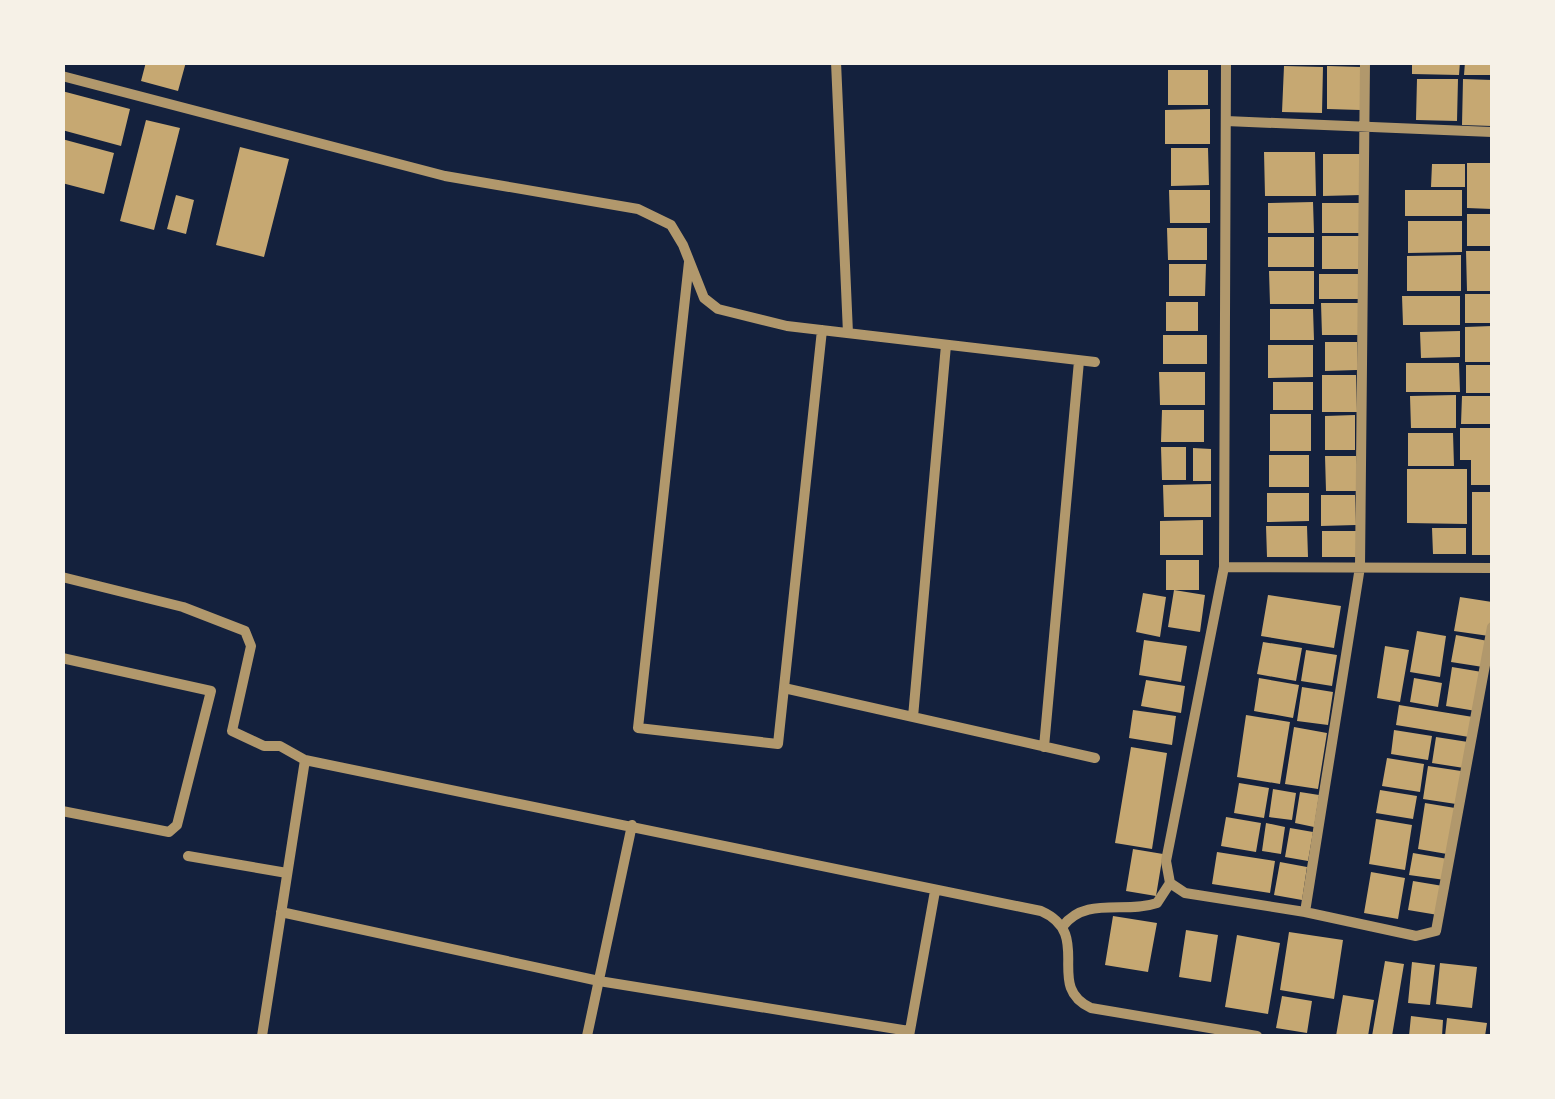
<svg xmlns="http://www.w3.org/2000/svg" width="1555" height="1099" font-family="'IBM Plex Serif',serif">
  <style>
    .building { fill: #c6a872 }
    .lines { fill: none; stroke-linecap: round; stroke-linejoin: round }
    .minor { stroke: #b1986c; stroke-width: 10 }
  </style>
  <rect width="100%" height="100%" fill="#14213d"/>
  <path class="building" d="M146 62H186L178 91 141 81Z
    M1412 62H1460L1459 75 1412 74Z
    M1465 62H1492V75H1464Z
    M1284 66 1323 67 1322 113 1282 112Z
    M1327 66 1361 67 1360 110 1327 109Z
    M1168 70H1208V105H1168Z
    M1417 79H1458L1457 121 1416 120Z
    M1463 79 1492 80V126L1462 125Z
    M62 91 130 109 121 146 62 130Z
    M1210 109V144H1165V110Z
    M146 120 180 128 154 230 120 221Z
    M62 139 114 153 104 194 62 183Z
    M240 147 289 159 264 257 216 245Z
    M1171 148H1208L1209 185 1171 186Z
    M1264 152H1315L1316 196H1265Z
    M1323 154H1360L1361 195 1323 196Z
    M1467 163H1492V209L1467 208Z
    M1432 164H1465V187H1431Z
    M1169 190H1210V223H1170Z
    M1405 190H1462V216H1405Z
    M176 195 194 200 186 234 167 229Z
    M1313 202 1314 233H1268V203Z
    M1322 203H1361V233H1322Z
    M1467 214H1492V246H1467Z
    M1408 221H1462V252L1408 253Z
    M1167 228H1207V260H1168Z
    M1322 236H1359V269H1322Z
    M1268 237H1314V267H1268Z
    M1466 251H1492V291H1467Z
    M1461 255V291H1407V256Z
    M1169 264H1206L1205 296H1169Z
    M1269 271H1314V304H1270Z
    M1319 274H1358V299H1319Z
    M1465 294H1492V323H1465Z
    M1402 296H1460V325H1403Z
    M1166 302H1198V331H1166Z
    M1321 303H1358V335H1322Z
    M1270 309H1313L1314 340H1270Z
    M1492 326V362H1465V327Z
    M1460 331V357L1421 358 1420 332Z
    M1163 335H1207V364H1163Z
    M1325 342H1357V370L1325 371Z
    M1268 345H1313V377L1268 378Z
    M1406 363H1459L1460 392H1406Z
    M1466 365H1492V393H1466Z
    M1159 372H1205V405H1160Z
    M1322 375H1356L1357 412H1322Z
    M1273 382H1313V410H1273Z
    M1456 395V428H1411L1410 396Z
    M1462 396H1492V424H1461Z
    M1162 410H1204V442H1161Z
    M1270 414H1311V451H1270Z
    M1355 415V450H1325V416Z
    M1460 428H1492V485H1471V460H1460Z
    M1408 433H1453L1454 466H1408Z
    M1161 447H1186V480H1162Z
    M1193 448 1211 449V481H1193Z
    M1269 455H1309V487H1269Z
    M1325 456H1356V491H1326Z
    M1407 469H1467V524L1407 523Z
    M1211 484V517H1164L1163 485Z
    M1472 492H1492V555H1472Z
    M1267 493H1309V521L1267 522Z
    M1321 495H1355L1356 525 1321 526Z
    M1203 520V555H1160V521Z
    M1266 526H1307L1308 557H1267Z
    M1432 528H1466V554H1433Z
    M1322 531H1356V557H1322Z
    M1166 560H1199V590H1166Z
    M1174 590 1205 595 1200 632 1168 627Z
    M1143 593 1166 597 1160 637 1136 632Z
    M1268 595 1341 606 1334 648 1261 636Z
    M1460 597 1492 602 1489 636 1454 631Z
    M1417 631 1446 636 1440 677 1410 672Z
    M1456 635 1488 641 1483 667 1451 662Z
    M1144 640 1187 646 1181 682 1139 675Z
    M1263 642 1302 648 1296 681 1257 674Z
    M1385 646 1409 650 1400 702 1377 698Z
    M1306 650 1337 655 1332 686 1301 681Z
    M1452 667 1482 672 1476 711 1446 706Z
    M1259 678 1299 685 1293 718 1254 711Z
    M1414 678 1442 683 1438 707 1410 702Z
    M1146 680 1185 686 1181 713 1141 706Z
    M1302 687 1333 692 1328 725 1297 721Z
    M1399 705 1473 717 1469 737 1396 725Z
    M1133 710 1176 716 1172 745 1129 738Z
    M1246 715 1290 722 1280 784 1237 777Z
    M1294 727 1327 733 1318 789 1285 784Z
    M1394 730 1432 736 1428 760 1391 754Z
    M1436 737 1468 742 1464 768 1432 763Z
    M1131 747 1167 753 1152 849 1115 843Z
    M1387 758 1424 764 1420 792 1382 786Z
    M1428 766 1461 771 1456 804 1423 799Z
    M1239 783 1269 788 1264 818 1234 813Z
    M1273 789 1296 793 1292 820 1269 817Z
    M1380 790 1417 796 1413 819 1376 813Z
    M1300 792 1319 795 1314 827 1295 823Z
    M1425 803 1455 808 1447 854 1418 849Z
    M1226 817 1261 823 1256 852 1221 846Z
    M1376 819 1412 825 1405 870 1369 864Z
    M1266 823 1285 827 1281 854 1262 851Z
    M1290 828 1313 832 1308 861 1285 857Z
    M1133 849 1163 854 1156 896 1126 891Z
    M1217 852 1275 861 1270 893 1212 884Z
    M1413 853 1448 859 1445 880 1409 875Z
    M1280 862 1307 867 1302 900 1274 895Z
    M1371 872 1405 878 1398 919 1364 913Z
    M1413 881 1443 886 1438 915 1408 910Z
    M1113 916 1157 923 1148 972 1105 965Z
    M1186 930 1218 935 1211 982 1179 977Z
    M1289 932 1343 940 1334 999 1280 990Z
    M1237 935 1280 943 1268 1014 1225 1007Z
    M1385 961 1404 964 1392 1036H1372Z
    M1412 962 1435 965 1430 1005 1408 1003Z
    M1440 963 1477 967 1472 1008 1436 1004Z
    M1343 995 1374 1000 1368 1036H1336Z
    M1282 996 1312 1001 1307 1033 1276 1028Z
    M1411 1016 1443 1020 1442 1036H1409Z
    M1447 1018 1487 1023 1485 1036H1445Z"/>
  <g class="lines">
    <path class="minor" d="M836 62 848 333
      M1226 62 1224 567 1166 861 1170 883 1185 893 1305 912 1416 936 1436 931 1492 627
      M62 76 445 176 638 209 671 225 683 245 704 298 718 309 787 326 1095 362
      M1226 121 1492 132
      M689 262 638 728 778 744 822 330
      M1224 567 1492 568
      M62 577 183 607 245 631 251 646 232 731 264 746H280L305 760 1041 911C1095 935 1043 986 1091 1008L1257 1036
      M62 658 211 691 177 825 169 832 62 811
      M784 688 1095 758
      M913 717 946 345
      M1044 747 1079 361
      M188 856 287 873
      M281 912 599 981 909 1031
      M1305 912 1360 567 1365 62
      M1063 926C1086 896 1125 914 1157 903L1170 883
      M262 1036 305 760
      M587 1036 632 825
      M909 1036 935 891"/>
  </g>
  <rect width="1555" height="1099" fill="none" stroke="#f6f1e7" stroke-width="130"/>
</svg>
